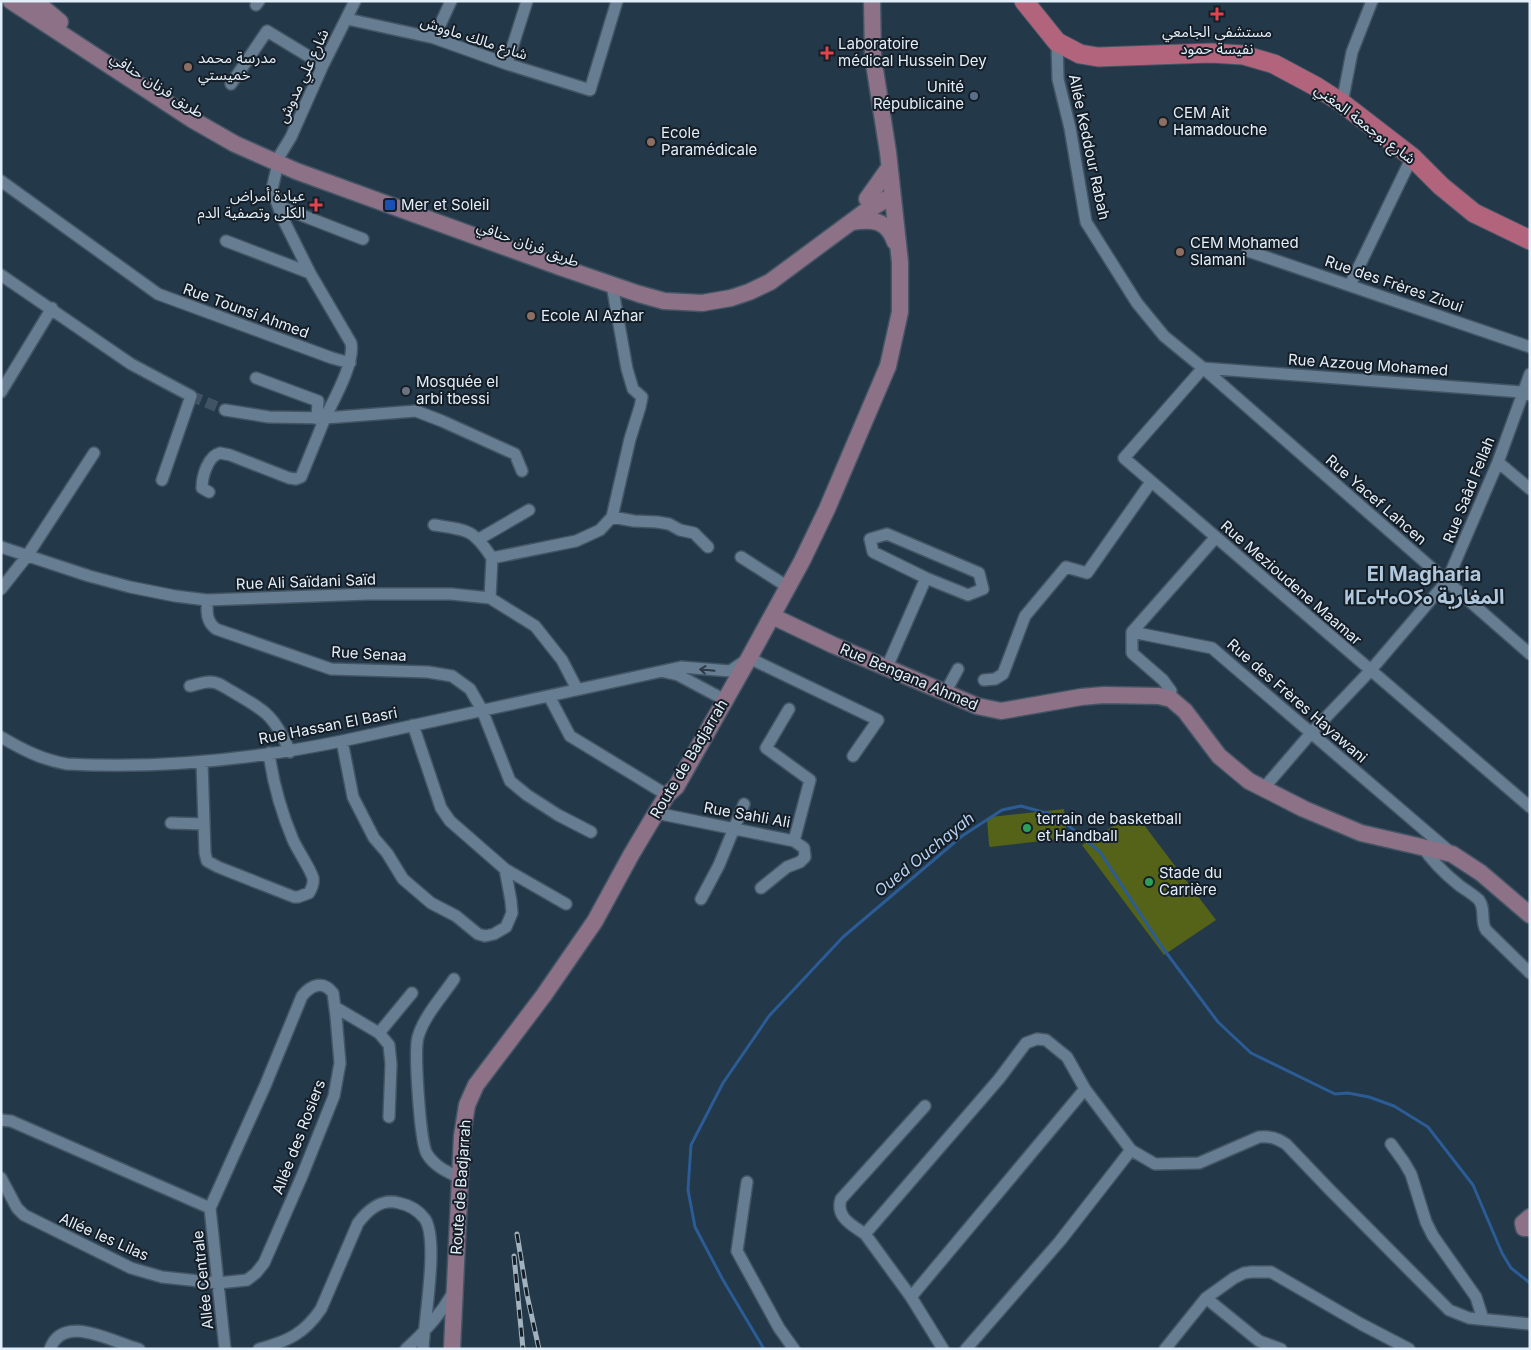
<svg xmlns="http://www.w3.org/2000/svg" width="1531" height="1350" font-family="Inter,'Noto Sans Arabic','Noto Sans Tifinagh',sans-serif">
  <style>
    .green { fill: #546318 }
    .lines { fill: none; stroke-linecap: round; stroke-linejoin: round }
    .stream { stroke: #2b5c96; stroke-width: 3 }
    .street-tunnel { stroke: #405364; stroke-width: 11; stroke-dasharray: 11 5.5; stroke-linecap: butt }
    .street-casing { stroke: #435564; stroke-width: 14 }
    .secondary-casing { stroke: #435564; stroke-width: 19 }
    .primary-casing { stroke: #435564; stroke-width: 21 }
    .street { stroke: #667d92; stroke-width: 11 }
    .secondary { stroke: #8c7187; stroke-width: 16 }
    .primary { stroke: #b1647b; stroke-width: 19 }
    .rail-casing { stroke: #a1b1be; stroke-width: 5 }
    .rail { stroke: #151e26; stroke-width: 3; stroke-dasharray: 9; stroke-linecap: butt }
    .oneway { stroke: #2d3a46 }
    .health-dot { fill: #e0444e; stroke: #151e26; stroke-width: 2 }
    .education-dot { fill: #8d6e63; stroke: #151e26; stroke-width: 2 }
    .service-dot { fill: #5c6f8a; stroke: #151e26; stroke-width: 2 }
    .transit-dot { fill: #1a4fb4; stroke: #151e26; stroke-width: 2 }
    .worship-dot { fill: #6b7280; stroke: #151e26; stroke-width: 2 }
    .leisure-dot { fill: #2e9e5b; stroke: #151e26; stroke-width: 2 }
    .labels { text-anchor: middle; stroke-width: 4; stroke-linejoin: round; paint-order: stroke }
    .poi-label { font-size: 15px; fill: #e2eefa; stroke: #151e26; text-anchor: start }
    .street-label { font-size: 15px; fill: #e2eefa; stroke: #151e26 }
    .water-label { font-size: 16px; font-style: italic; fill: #b6d1f2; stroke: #151e26 }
    .district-label { font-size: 20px; font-weight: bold; fill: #afc8de; stroke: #151e26 }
  </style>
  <rect width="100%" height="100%" fill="#233849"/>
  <path class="green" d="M1064 809 1067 838 990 847 989 845 987 818 990 817Z
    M1135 813 1216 920 1164 955 1082 845Z"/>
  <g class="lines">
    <path class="stream" d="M764 1349 723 1280 695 1227 688 1190 691 1145 723 1083 769 1016 843 937 962 836 1002 810 1021 806 1057 816 1100 852 1162 947 1218 1022 1251 1053 1335 1094 1348 1093 1369 1097 1394 1106 1428 1127 1473 1185 1502 1253 1511 1268 1530 1283"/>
    <path class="street-tunnel" d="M191 396 225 410"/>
    <g class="street-casing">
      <path id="street" d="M355 1 323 65 291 137 280 155 272 189 282 217 310 273 351 343C355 363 334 399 325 418L416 411 442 421 515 454 522 471
        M256 5 259 1
        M347 19 434 38 507 64 590 90 617 1
        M434 38 451 1
        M1057 42 1058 79 1070 128 1086 222 1137 303 1164 336 1203 368 1530 654
        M507 64 527 1
        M231 84 267 31 323 65
        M1342 103 1352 52 1372 1
        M1 181 158 294 332 358 350 363
        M278 206 363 239
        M226 241 310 273
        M1248 251 1530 347
        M1 275 131 364 191 396 162 480
        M1350 285 1412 157
        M1203 368 1124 458 1530 807
        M1203 368 1522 392 1530 395
        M256 378 318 401 317 419
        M1 392 52 308
        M1498 462 1530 489
        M209 492 202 488C202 476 208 456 220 453L230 455 289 478 296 479 301 477 325 418 269 417 225 410
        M612 517 634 521 657 522 669 524 680 530 694 533 708 547
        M434 525C468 530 473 529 492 558L576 541 600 530 612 517 630 439 640 407 642 397 633 389 627 369 612 285
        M887 534 979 573 983 589 968 595 926 578 873 552 870 539Z
        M1216 537 1132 632 1212 648 1449 851
        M479 539 529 510
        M1 547 89 576 130 587 175 596 207 600 369 594H451L490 598 535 626 562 660 577 689
        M741 557 788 587
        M1 589 27 556 94 453
        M490 598 492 558
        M207 600C207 613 206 621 216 629L331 669 428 672 452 676 470 689 482 710 510 781 527 795 558 815 591 832
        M1132 632V653L1163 680 1171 691 1159 696
        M887 667 926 578
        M665 672 678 675 725 700
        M984 680 995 679 1003 674 1025 616 1066 567 1087 573 1151 482
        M190 686C196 685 202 682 209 682 218 681 225 688 233 692 267 712 274 715 290 752
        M945 693 958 669
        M549 696 570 736 667 795
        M413 725 441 808 450 821 505 869 566 904
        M1 737C23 750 43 760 67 764 158 769 254 759 342 741L681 667 730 671 749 658 878 720 853 756
        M342 741 353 797 374 838 387 853 403 879 431 903 456 916 478 934 485 936 494 934 506 927 512 913 511 901 505 869
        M202 762 205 853 207 861 218 867 261 884 294 897H298L309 893C312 888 314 884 313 878 310 868 298 851 293 840 281 811 273 784 269 753
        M1263 789 1312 732 1370 671 1447 581 1498 462 1530 374
        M656 813 794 841 810 780 766 748 789 709
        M171 823 204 824
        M1422 846C1433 863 1445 874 1460 886 1466 890 1474 895 1479 900 1486 909 1480 921 1486 930L1530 973
        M761 888 787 867 800 862 805 857 804 848 794 841
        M701 899 719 865 744 804
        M454 979C442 997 424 1016 418 1037 414 1051 420 1143 427 1154 435 1167 448 1172 460 1178
        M335 1007 379 1033 389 1045 391 1064 389 1117
        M379 1033 412 993
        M1 1120 11 1121 210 1208
        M1391 1144 1404 1162 1411 1174 1426 1222 1433 1236 1476 1297 1483 1319
        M1 1178 17 1208 24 1215 131 1268 162 1277 218 1283 247 1280 256 1273 264 1263 302 1176 334 1096 340 1063 336 1016 333 993C323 980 311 985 302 996L265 1086 210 1208
        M747 1182 737 1251 779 1328 794 1349
        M210 1208 225 1349
        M865 1234C852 1225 835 1217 841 1199L925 1106
        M911 1297 1085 1089
        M1206 1298 1259 1341 1281 1349
        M50 1349C63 1312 114 1343 139 1349
        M259 1349C288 1341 304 1334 321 1309L358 1223C368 1210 381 1198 399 1203 409 1205 419 1211 425 1219 439 1241 424 1320 423 1349
        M406 1349C425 1332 440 1315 453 1293
        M943 1349 911 1297 865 1234 999 1079 1026 1043 1037 1039 1046 1040 1067 1057 1085 1089 1131 1150 1155 1164 1199 1163 1259 1137C1270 1136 1277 1138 1286 1144L1330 1190 1449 1310 1469 1318 1530 1324
        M966 1349 1060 1241 1131 1150
        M1165 1349 1206 1298 1234 1278 1244 1273 1251 1272H1271L1361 1324 1409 1349"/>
    </g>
    <g class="secondary-casing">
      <path id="secondary" d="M11 1 193 120 235 144 296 171 560 267 639 294 664 301 702 303 731 298 749 292 770 282 866 211 892 196
        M35 1 60 22
        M867 199 889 168
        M851 222C872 219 887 219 895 242
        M772 616 833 645 977 706 1001 711 1081 697 1104 695 1159 696 1171 699 1185 711 1219 756 1249 781 1304 809 1361 833 1452 854 1481 873 1530 915
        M1530 1217 1523 1223 1524 1228H1530
        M452 1349 462 1136 467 1105 476 1085 544 995 595 921 631 855 656 813 667 795 676 787 749 658 802 561 827 509 888 366 900 312V262L888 152 873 57 872 1"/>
    </g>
    <g class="primary-casing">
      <path id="primary" d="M1024 1 1057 42 1080 54 1098 57 1211 53 1243 55 1274 64 1317 87 1342 103 1412 157 1441 186 1474 213 1530 240"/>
    </g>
    <use href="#street" class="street"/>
    <use href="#secondary" class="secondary"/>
    <use href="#primary" class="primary"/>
    <g class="rail-casing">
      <path id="rail" d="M517 1234 527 1295 539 1349
        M514 1256 523 1349"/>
    </g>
    <use href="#rail" class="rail"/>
  </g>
  <defs><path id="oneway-shaft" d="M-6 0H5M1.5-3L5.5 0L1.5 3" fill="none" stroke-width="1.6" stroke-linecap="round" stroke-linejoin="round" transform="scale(1.25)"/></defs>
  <use class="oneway" href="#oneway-shaft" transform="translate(707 670) rotate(-174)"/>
  <g class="health-dot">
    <path d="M1214.5 6.5h5v5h5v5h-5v5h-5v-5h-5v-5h5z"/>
    <path d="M824.5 45.5h5v5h5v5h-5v5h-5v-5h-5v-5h5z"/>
    <path d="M313.5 197.5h5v5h5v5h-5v5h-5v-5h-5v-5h5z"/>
  </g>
  <g class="education-dot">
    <circle cx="188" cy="67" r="5"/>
    <circle cx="1163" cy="122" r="5"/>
    <circle cx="651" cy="142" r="5"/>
    <circle cx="1180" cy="252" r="5"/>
    <circle cx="531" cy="316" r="5"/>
  </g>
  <circle class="service-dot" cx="974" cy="96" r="5"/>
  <rect class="transit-dot" x="384" y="199" width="12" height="12" rx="2.5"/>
  <circle class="worship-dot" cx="406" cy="391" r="5"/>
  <g class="leisure-dot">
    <circle cx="1027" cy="828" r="5"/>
    <circle cx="1149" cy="882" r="5"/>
  </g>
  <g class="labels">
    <g class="poi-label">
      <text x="1217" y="37" text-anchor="middle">مستشفى الجامعي<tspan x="1217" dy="17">نفيسة حمود</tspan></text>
      <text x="838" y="49">Laboratoire<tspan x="838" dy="17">médical Hussein Dey</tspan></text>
      <text x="198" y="63">مدرسة محمد<tspan x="198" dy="17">خميستي</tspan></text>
      <text x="964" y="92" text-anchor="end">Unité<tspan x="964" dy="17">Républicaine</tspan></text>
      <text x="1173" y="118">CEM Ait<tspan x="1173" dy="17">Hamadouche</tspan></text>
      <text x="661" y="138">Ecole<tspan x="661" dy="17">Paramédicale</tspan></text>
      <text x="305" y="201" text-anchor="end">عيادة أمراض<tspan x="305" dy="17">الكلى وتصفية الدم</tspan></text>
      <text x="401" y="210">Mer et Soleil</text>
      <text x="1190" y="248">CEM Mohamed<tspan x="1190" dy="17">Slamani</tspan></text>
      <text x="541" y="321">Ecole Al Azhar</text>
      <text x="416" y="387">Mosquée el<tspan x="416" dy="17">arbi tbessi</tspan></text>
      <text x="1037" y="824">terrain de basketball<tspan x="1037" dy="17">et Handball</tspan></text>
      <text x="1159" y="878">Stade du<tspan x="1159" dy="17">Carrière</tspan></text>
    </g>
    <g class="street-label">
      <text transform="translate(474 38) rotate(18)" y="5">شارع مالك ماووش</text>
      <text transform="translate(303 76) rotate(-65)" y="5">شارع علي مدوش</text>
      <text transform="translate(157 85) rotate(33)" y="5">طريق فرنان حنافي</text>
      <text transform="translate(1365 124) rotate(37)" y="5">شارع بوجمعة المغني</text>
      <text transform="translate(1089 147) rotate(78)" y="5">Allée Keddour Rabah</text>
      <text transform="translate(528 244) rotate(20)" y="5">طريق فرنان حنافي</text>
      <text transform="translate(1394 284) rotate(19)" y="5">Rue des Frères Zioui</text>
      <text transform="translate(246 311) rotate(20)" y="5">Rue Tounsi Ahmed</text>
      <text transform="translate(1368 365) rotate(4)" y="5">Rue Azzoug Mohamed</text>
      <text transform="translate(1469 490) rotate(-68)" y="5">Rue Saâd Fellah</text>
      <text transform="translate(1376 500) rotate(41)" y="5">Rue Yacef Lahcen</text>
      <text transform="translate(306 582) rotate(-2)" y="5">Rue Ali Saïdani Saïd</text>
      <text transform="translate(1291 583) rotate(41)" y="5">Rue Mezioudene Maamar</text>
      <text transform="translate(369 654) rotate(3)" y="5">Rue Senaa</text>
      <text transform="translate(909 677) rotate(23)" y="5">Rue Bengana Ahmed</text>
      <text transform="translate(1297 701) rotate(41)" y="5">Rue des Frères Hayawani</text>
      <text transform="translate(328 726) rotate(-11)" y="5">Rue Hassan El Basri</text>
      <text transform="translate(689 759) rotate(-59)" y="5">Route de Badjarrah</text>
      <text transform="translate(747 815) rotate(10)" y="5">Rue Sahli Ali</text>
      <text transform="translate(299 1137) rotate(-69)" y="5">Allée des Rosiers</text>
      <text transform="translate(461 1187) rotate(-86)" y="5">Route de Badjarrah</text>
      <text transform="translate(104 1237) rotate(24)" y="5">Allée les Lilas</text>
      <text transform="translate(203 1280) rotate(-96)" y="5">Allée Centrale</text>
    </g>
    <g class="water-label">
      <text transform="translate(924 854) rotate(-39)" y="6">Oued Ouchayah</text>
    </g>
    <g class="district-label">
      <text x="1424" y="581">El Magharia<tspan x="1424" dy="23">ⵍⵎⴰⵖⴰⵔⵢⴰ المغارية</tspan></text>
    </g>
  </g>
  <rect width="1531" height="1350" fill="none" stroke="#e2eefa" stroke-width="5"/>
</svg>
